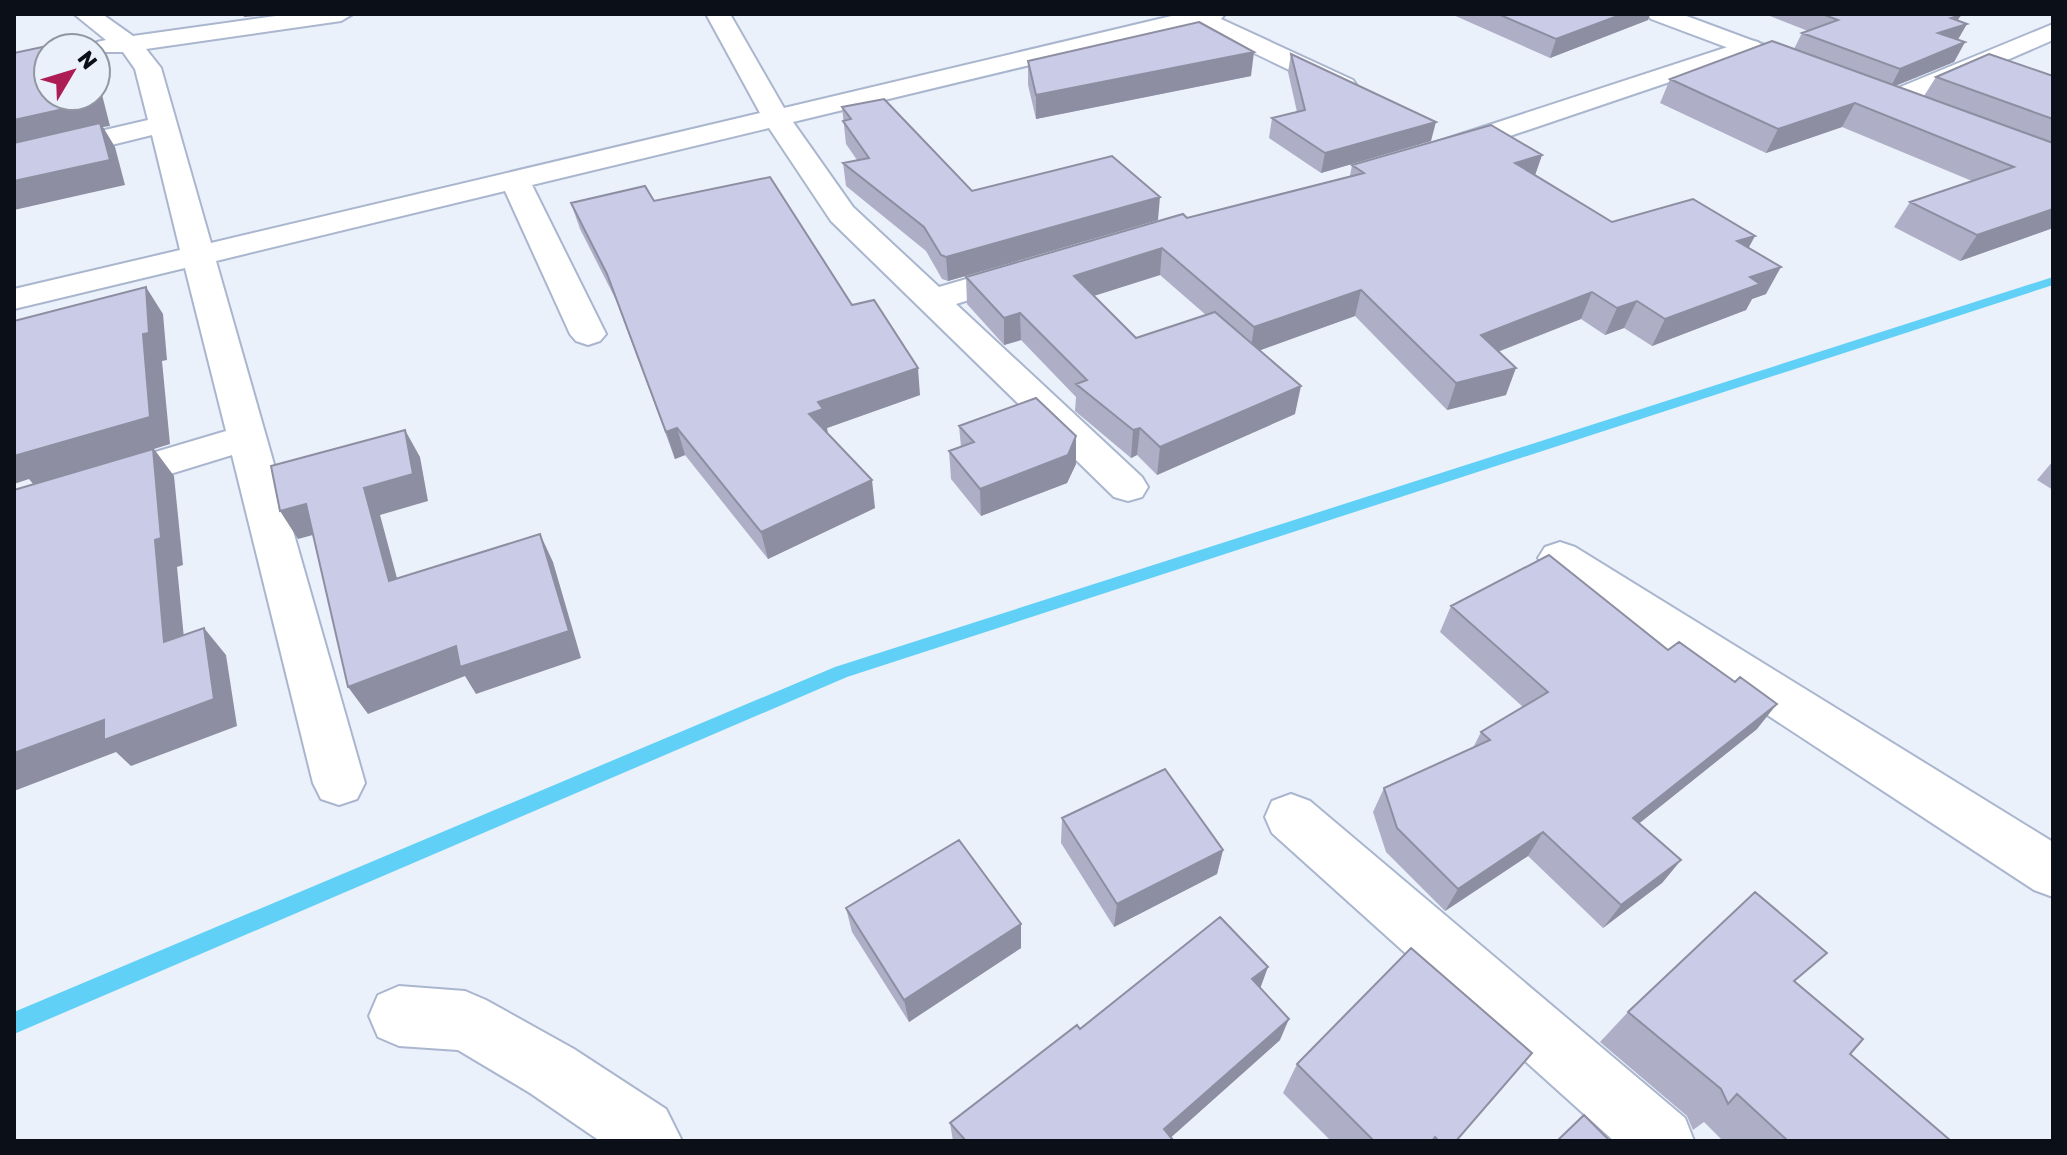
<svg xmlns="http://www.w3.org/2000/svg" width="2067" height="1155" font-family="Rubik,sans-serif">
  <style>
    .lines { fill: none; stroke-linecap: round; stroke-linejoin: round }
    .stream { fill: #61d0f6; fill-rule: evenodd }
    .street-casing { stroke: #a9b6ce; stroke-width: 4 }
    .secondary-casing { stroke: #a9b6ce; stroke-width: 4 }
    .street { fill: #fff; fill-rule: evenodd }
    .secondary { fill: #fff; fill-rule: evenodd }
    .wall { fill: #aeafc6; fill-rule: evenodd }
    .shaded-wall { fill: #8d8ea1 }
    .building { fill: #cacbe6; stroke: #8d8ea1; stroke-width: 2 }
  </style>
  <rect width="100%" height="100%" fill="#ebf1fb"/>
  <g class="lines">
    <path class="stream" d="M2053 277V285L847 677 14 1034V1012L835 667Z"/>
    <g class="street-casing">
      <path id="street" d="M74 14H102L133 36 290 14H353L341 21 146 49 161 68 211 243 760 113 706 14H730L784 108 1180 14H1225L1221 19 1353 80 1357 86 1344 94 1335 92 1196 25 793 122 853 207 939 287 1025 262 1037 265 1041 272 1037 279 956 304 1142 477 1148 487 1142 497 1128 501 1114 497 831 221 769 128 532 185 606 334 600 341 588 345 576 341 570 334 505 191 216 261 365 783 357 799 339 805 321 799 313 783 232 455 14 522V494L226 431 185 268 14 309V289L180 250 152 135 14 169V151L148 120 135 69 123 52H97L94 47 97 42 106 40Z
        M2053 24V40L1899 107H1881L1877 101 1881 95Z
        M1749 40 1758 42 1761 47 1758 52 1454 155H1434L1430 149 1434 143Z
        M1560 542 1575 547 2053 842V897L2034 890 1545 569 1538 558 1545 547Z
        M1291 794 1310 801 1685 1118 1694 1141H1614L1272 833 1265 817 1272 801Z
        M399 986 465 991 486 1000 574 1049 666 1109 682 1141H600L530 1093 458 1050 399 1046 378 1037 369 1016 378 995Z"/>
    </g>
    <g class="secondary-casing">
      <path id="secondary" d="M1647 14H1681L1816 64 1820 69 1807 77 1798 74 1651 19Z"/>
    </g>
    <use href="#street" class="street"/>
    <use href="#secondary" class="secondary"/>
  </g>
  <path class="wall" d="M1451 14H1650L1648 20 1550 58Z
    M1765 14H1956L1957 40 1965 42 1954 62 1895 86 1924 96 1936 77 2053 76V228L1960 261 1894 227 1910 202 1972 181 1842 127 1766 153 1660 103 1670 79 1794 49 1802 33 1808 31Z
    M1291 54 1431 141 1321 173 1269 138 1272 118 1297 112 1288 72Z
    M1028 61 1251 76 1036 119 1028 85Z
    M842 107 972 191 1158 220 948 281 942 279 926 251 846 186 843 163 857 160 846 144Z
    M1542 155 1535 175 1612 222 1748 248 1766 294 1752 299 1746 310 1652 346 1624 328 1605 335 1581 319 1498 352 1506 395 1447 410 1355 316 1259 350 1295 414 1157 475 1137 455 1131 458 1075 411 1076 397 1021 340 1004 345 967 304 966 277 1187 218 1350 176 1352 165ZM1160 275 1206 315 1136 338 1094 296Z
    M654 201 852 305 920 395 827 428 828 434 875 508 768 559 685 455 675 459 616 300 580 229 571 203Z
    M959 426 1076 464 1067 483 981 516 951 479 949 451 961 447Z
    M2053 461V490L2037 480Z
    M1451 606 1757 729 1639 823 1681 860 1662 883 1603 928 1528 856 1445 911 1386 852 1373 812 1384 788 1473 748 1481 732 1523 707 1440 632Z
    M1062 818 1223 850 1217 874 1114 927 1061 843Z
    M846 908 1021 924V948L909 1022 852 932Z
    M1794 981 1850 1054 1951 1141H1723L1704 1122 1693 1130 1687 1116 1600 1042 1628 1012Z
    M1260 988 1280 1040 1171 1137 1173 1141H953L950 1123 1080 1029Z
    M1297 1064 1456 1141H1331L1283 1093Z"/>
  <path class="shaded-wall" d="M243 14H284L244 17Z
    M1623 14H1650L1648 20 1550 58 1556 39Z
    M1961 15 1953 28 1967 24 1956 43 1938 33 1951 18Z
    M1965 42 1954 62 1890 88 1900 69Z
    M1254 52 1251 76 1036 119V95Z
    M96 71 110 126 103 127 115 147 125 185 14 210V120L96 96Z
    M1855 103 1842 127 1766 153 1778 129Z
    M1436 122 1431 141 1321 173 1325 153Z
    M1542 155 1533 181 1515 163Z
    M1160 197 1158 220 948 281 946 257Z
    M2053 209V228L1960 261 1977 235Z
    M1755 236 1741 262 1737 241Z
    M1162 248 1160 275 1074 302V276Z
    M1781 267 1766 294 1752 299 1746 310 1652 346 1665 319 1750 277Z
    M146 287 163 314 167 360 162 361 170 444 154 449 174 476 183 565 177 567 187 669 29 479 14 484V454L143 334Z
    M1361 290 1355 316 1250 354 1254 327Z
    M1592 292 1581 319 1471 362 1481 335Z
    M1637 301 1624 328 1605 335 1617 308Z
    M1020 313 1021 340 1004 345V318Z
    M918 368 920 395 827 428 828 436 809 414 818 402Z
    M1516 368 1506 395 1447 410 1456 383Z
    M1301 386 1295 414 1157 475 1160 447Z
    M677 428 685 455 675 459 666 432Z
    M1140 428 1137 455 1131 458 1133 430Z
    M405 430 420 457 428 501 380 515 405 608 389 581 364 488Z
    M1076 436V464L1067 483 981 516 980 489Z
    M872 480 875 508 768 559 761 532Z
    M306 504 324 532 298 539 280 511Z
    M540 534 553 562 581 658 476 694 465 676 368 714 348 687Z
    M204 628 226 655 237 726 131 766 116 752 14 791V753L104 720Z
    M1777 704 1757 729 1616 842 1633 818Z
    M1543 832 1528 856 1445 911 1458 889Z
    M1223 850 1217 874 1114 927 1117 904Z
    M1681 860 1662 883 1603 928 1621 905Z
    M1021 924V948L909 1022 904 1000Z
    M1268 967 1260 989 1252 979Z
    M1289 1019 1280 1040 1167 1141 1164 1129Z"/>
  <path class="building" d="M1498 14H1623L1556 39Z
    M1822 14H1956L1961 15 1951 18 1967 24 1938 33 1965 42 1900 69 1802 33 1838 20Z
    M1199 22 1254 52 1036 95 1028 61Z
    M80 39 82 48H48V96H94L95 102 14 120V53Z
    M1772 41 2053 143V209L1977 235 1910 202 2014 167 1855 103 1778 129 1670 79Z
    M1291 54 1436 122 1325 153 1272 118 1305 110Z
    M1989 54 2053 76V119L1936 77Z
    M884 99 972 191 1112 156 1160 197 946 257 941 255 924 227 843 163 869 158 843 121 851 119 842 107Z
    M100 123 110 160 14 181V143Z
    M1491 125 1542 155 1515 163 1612 222 1693 199 1755 236 1737 241 1781 267 1750 277 1760 284 1665 319 1637 301 1617 308 1592 292 1481 335 1516 368 1456 383 1361 290 1254 327 1162 248 1074 276 1136 338 1215 312 1301 386 1160 447 1140 428 1133 430 1076 384 1087 380 1020 313 1004 318 966 277 1183 214 1187 218 1364 173 1352 165Z
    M770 177 852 305 874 300 918 368 818 402 823 409 809 414 872 480 761 532 677 428 666 432 607 274 571 203 645 186 654 201Z
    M146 287 149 333 143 334 150 417 14 456V321Z
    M1036 398 1076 436 1068 455 980 489 949 451 974 442 959 426Z
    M405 430 413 474 364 488 389 581 540 534 569 631 460 667 456 646 348 687 306 504 280 511 271 466Z
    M153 449 161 538 155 540 164 642 204 628 214 699 104 740V720L14 753V490Z
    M1549 555 1668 650 1679 642 1735 682 1740 677 1777 704 1633 818 1681 860 1621 905 1543 832 1458 889 1397 828 1384 788 1490 740 1481 732 1548 692 1451 606Z
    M1165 769 1223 850 1117 904 1062 818Z
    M959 840 1021 924 904 1000 846 908Z
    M1755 892 1827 953 1794 981 1863 1039 1850 1054 1951 1141H1788L1737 1094 1728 1104 1721 1089 1628 1012Z
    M1220 917 1268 967 1252 979 1289 1019 1164 1129 1173 1140 1171 1141H966L950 1123 1077 1025 1080 1029Z
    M1411 948 1532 1053 1456 1141H1439L1435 1137 1432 1141H1374L1297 1064Z
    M1584 1115 1610 1141H1557Z"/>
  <rect width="2067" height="1155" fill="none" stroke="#0b0f17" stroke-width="32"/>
  <g transform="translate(72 72) rotate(52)"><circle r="38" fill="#ebf1fb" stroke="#9197a0" stroke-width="2"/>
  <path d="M0-6L14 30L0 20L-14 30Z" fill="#ad1d54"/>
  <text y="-12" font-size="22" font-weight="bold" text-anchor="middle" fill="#0b0f17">N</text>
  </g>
</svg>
